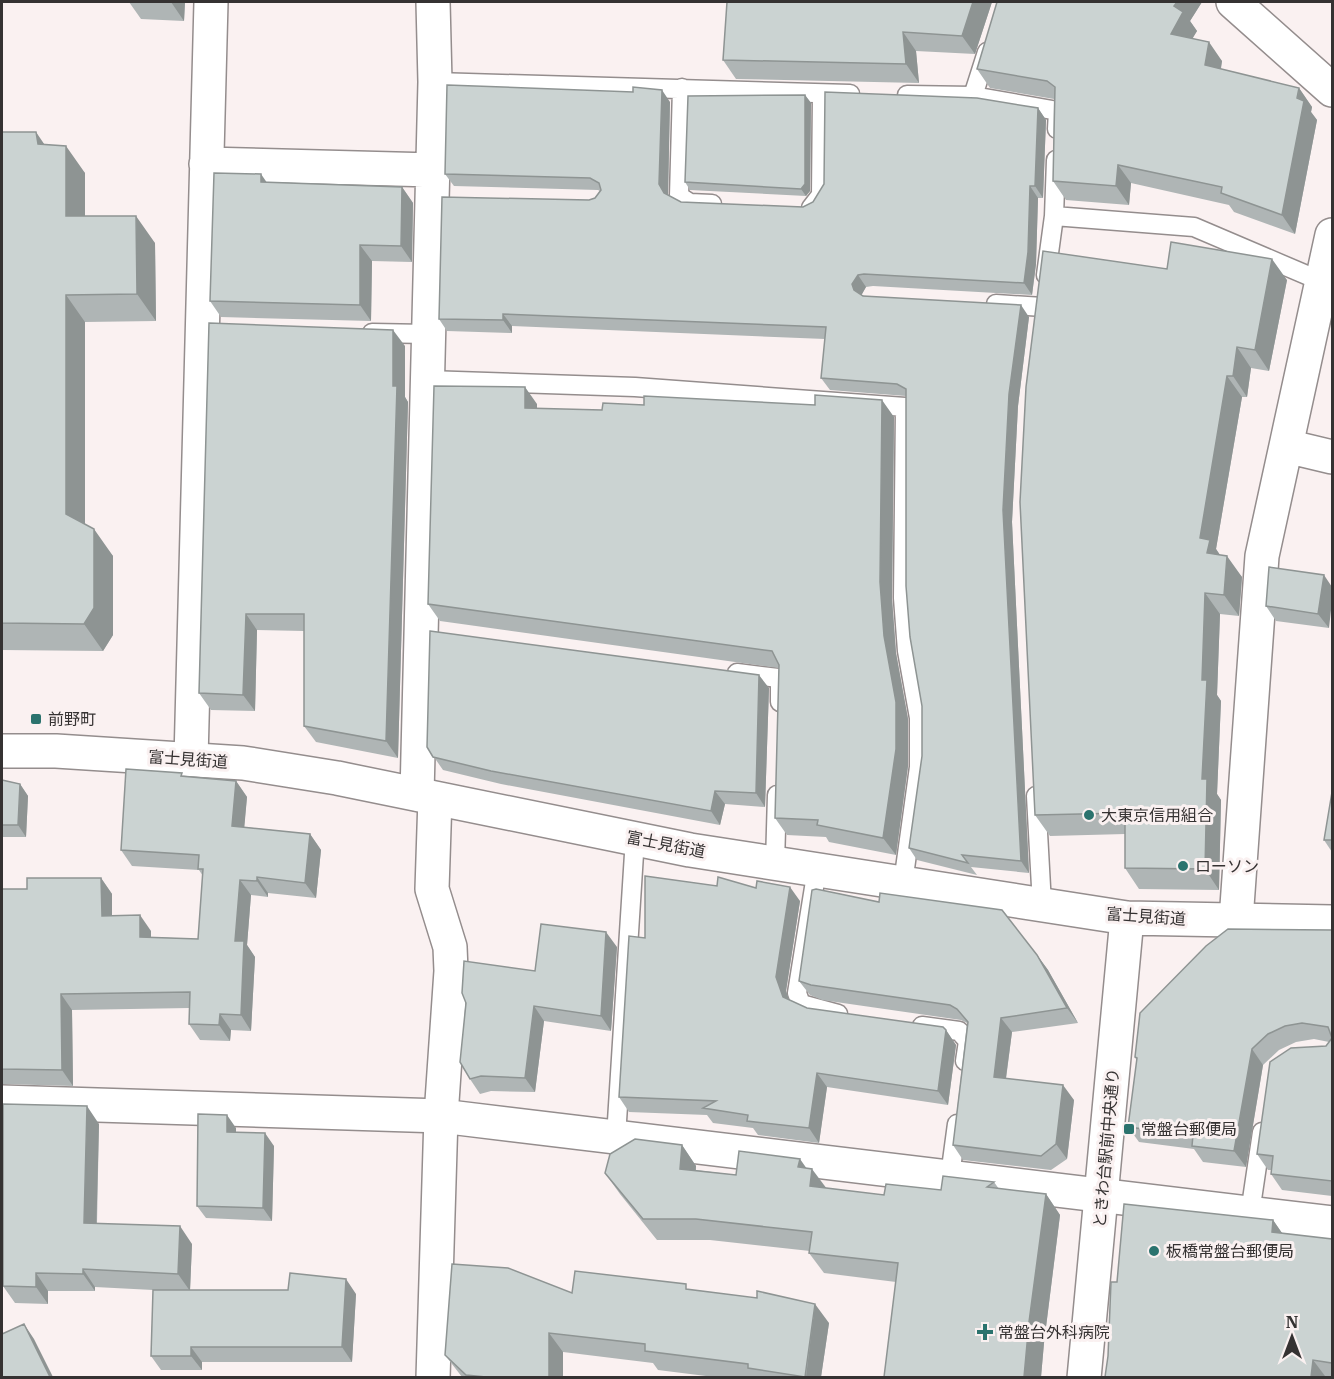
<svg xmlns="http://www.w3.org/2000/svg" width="1334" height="1379" font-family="'IBM Plex Serif','Noto Sans JP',serif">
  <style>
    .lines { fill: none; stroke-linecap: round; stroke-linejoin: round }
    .service-casing { stroke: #948d8d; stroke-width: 21 }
    .minor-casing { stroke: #948d8d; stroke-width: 36 }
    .tertiary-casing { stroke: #948d8d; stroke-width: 36 }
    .service { stroke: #fff; stroke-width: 18 }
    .minor { stroke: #fff; stroke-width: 33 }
    .tertiary { stroke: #fff; stroke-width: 33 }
    .wall { fill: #afb5b5 }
    .shaded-wall { fill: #8e9493 }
    .building { fill: #cbd3d2; stroke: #8e9493; stroke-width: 1.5 }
    .poi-dot { fill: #2b736e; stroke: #faf1f1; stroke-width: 2 }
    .labels { text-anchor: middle; stroke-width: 6; stroke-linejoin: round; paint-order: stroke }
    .poi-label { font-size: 16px; fill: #353232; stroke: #faf1f1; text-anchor: start }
    .street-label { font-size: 16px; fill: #353232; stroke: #faf1f1 }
  </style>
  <rect width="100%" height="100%" fill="#faf1f1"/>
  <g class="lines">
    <g class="service-casing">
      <path id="service" d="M435 82 850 94
        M682 88 679 196 690 203 712 204
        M907 95 973 96 1058 111 1057 129
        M973 96 987 52
        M811 208 821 195 822 94
        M1054 216 1056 160
        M1046 275 1054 216 1194 227 1323 282
        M996 304 1043 307
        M372 333 428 334
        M427 380 635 387 905 407 903 598 907 651 919 718V767L903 883
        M737 673 778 678 780 682V702
        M1036 796 1042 905
        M775 863 777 795
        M817 869 797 993 801 1004 838 1014
        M922 1026 959 1031 968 1041 965 1061
        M616 1137 635 838
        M950 1176 957 1124
        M1250 1213 1262 1132"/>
    </g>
    <g class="minor-casing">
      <path id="minor" d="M1233 2 1332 90
        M206 164 433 170
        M1286 446 1332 457
        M191 759 211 2
        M417 794 435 82 433 2
        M1236 920 1262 556 1332 235
        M2 1102 441 1116 1332 1223"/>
    </g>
    <g class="tertiary-casing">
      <path id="tertiary" d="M2 751H56L243 763 337 778 690 850 1127 918 1332 922
        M433 1378 441 1116 451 971 450 947 432 889 435 798
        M1084 1378 1127 918"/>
    </g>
    <use href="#service" class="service"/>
    <use href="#minor" class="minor"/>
    <use href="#tertiary" class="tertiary"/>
  </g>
  <path class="wall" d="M129 2H185L184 21 141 19Z
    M727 2H992L975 54 916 51 919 83 736 79 723 60Z
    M997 2H1202L1190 21 1197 31 1192 38 1222 61 1221 69 1299 88 1312 107 1311 112 1317 120 1295 234 1234 212 1229 205 1131 183 1129 205 1066 200 1053 181 1054 99 990 88 977 69Z
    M633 92 670 102 668 195 681 202 803 207 1038 108 1046 120 1043 198H1038L1036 264 1032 295 873 286 866 287 861 295 863 296 1029 317 1018 406 1012 522 1029 873 971 867 977 875 917 860 909 848 922 756V706L906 396 830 390 821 378 825 339 512 326V333L447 331 439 319 589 200 595 198 600 191 598 190 454 186 445 174Z
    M805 95 811 103 810 191 806 196 690 190 685 182Z
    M2 132 44 144 85 173V216L155 243 156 321 85 322V524L113 556V635L103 651 2 650Z
    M267 182 402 187 413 203 412 262 372 261 371 321 221 317 210 301Z
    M1167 269 1287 280 1269 371 1251 368 1247 397H1242L1216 549 1220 555 1242 577 1239 616 1220 614 1217 695 1221 701 1217 794 1221 800 1219 890 1139 889 1125 868V834L1050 836 1035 815Z
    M209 323 405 346V397L408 402 398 758 316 742 304 726V631L257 630 255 711 211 710 199 693Z
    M537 404V409L894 417 892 599 896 653 908 719V766L896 855 829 842 826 837 787 835 775 818 779 668 440 621 428 604Z
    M1324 575 1329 628 1276 621 1266 606Z
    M769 688 765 807 725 804 720 825 501 784 443 770 427 747Z
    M184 776 236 781 247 797 244 827 310 834 321 850 316 898 268 893V897L251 895 247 945 255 957 251 1031 231 1030 230 1041 200 1040 189 1024V1008L72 1010 73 1086 2 1084V889H27L101 878 112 894V916L151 931V937L198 939 203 876 199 870 132 866 121 850Z
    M2 780 20 784 28 796 26 837H2Z
    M1332 792V852L1324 840Z
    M800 901 786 991 789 1000 807 1008 946 1030 956 1045 948 1105 827 1087 819 1143 758 1135 753 1128 713 1123 707 1115 629 1112 619 1097 645 938Z
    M1332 930V1196L1282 1190 1271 1174V1170H1268L1257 1154 1329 1042 1314 1039 1296 1042 1279 1050 1263 1065 1246 1167 1203 1162 1194 1149 1139 1142 1128 1127 1137 1061 1135 1057Z
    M617 947 611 1031 544 1021 535 1092 491 1091 480 1094 470 1079 535 971Z
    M1037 955 1048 970 1078 1023 1012 1032 1006 1079 1074 1100 1067 1159 1051 1170 963 1160 953 1145 967 1023 961 1020 822 1000 810 995 799 981Z
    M99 1124 97 1223 192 1244 190 1290 356 1294 352 1362H202V1370H161L151 1356 153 1290 95 1287V1291H48V1304L15 1303 3 1286Z
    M236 1128V1132L274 1146 272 1221 206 1218 197 1206Z
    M682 1145 696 1166V1170L736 1175 806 1168 826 1188 884 1195 941 1190 994 1182 999 1189 1046 1194 1060 1215 1044 1343 1041 1377H884L896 1282 824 1273 809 1253 810 1251 710 1240H657L620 1194 605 1173Z
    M1273 1220 1282 1233 1332 1239V1377L1108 1356 1117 1282Z
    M690 1290 829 1323 821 1377H714L658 1370 653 1363 563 1352V1377H462L445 1355 572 1293Z"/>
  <path class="shaded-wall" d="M171 2H185L184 21Z
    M973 2H992L975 54 962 36Z
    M1177 2H1202L1190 21 1197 31 1184 53 1171 34 1174 6Z
    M903 32 916 51 919 83 906 64Z
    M1209 42 1222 61 1218 84 1205 65Z
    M1299 88 1312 107 1311 112 1317 120 1295 234 1282 215Z
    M662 90 670 102 668 196 664 193 659 184Z
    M805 95 811 103 810 191 806 196 801 189Z
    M1038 108 1046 120 1043 198 1035 186Z
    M36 132 55 160 38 144Z
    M66 146 85 173V243L66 216Z
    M1118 165 1131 183 1129 205 1116 186Z
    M261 174 272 190 261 182Z
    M1030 186 1038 198 1036 264 1032 295 1024 283Z
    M402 187 413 203 412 262 401 246Z
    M136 216 155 243 156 321 137 294Z
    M360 245 372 261 371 321 360 305Z
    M1272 259 1287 280 1269 371 1255 350Z
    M858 275 866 287 861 296 854 290 852 284Z
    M66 295 85 322V541L66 514Z
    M1021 305 1029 317 1018 406 1012 522 1029 873 1021 861 1003 510 1009 394Z
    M503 314 512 326V333L503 320Z
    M393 330 405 346V397L408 402 398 758 386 741Z
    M1237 347 1251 368 1247 397 1233 376Z
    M1227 376 1242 397 1216 549 1224 561 1207 553 1200 538Z
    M525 387 537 404V426L525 408Z
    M882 400 894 417 892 599 896 653 908 719V766L896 855 883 838 884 636 880 582Z
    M94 529 113 556V635L103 651 84 624Z
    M1227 556 1242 577 1239 616 1224 595Z
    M1324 575 1332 587V601L1329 628 1318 614Z
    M1205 593 1220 614 1217 695 1221 701 1217 794 1221 800 1219 890 1205 869 1202 779V680Z
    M246 614 257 630 255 711 243 695Z
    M759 675 769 688 765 807 756 793Z
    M236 781 247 797 243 842 232 826Z
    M20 784 28 796 26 837 18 825Z
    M715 791 725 804 720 825 711 811Z
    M310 834 321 850 316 898 305 883Z
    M257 877 268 893V897L257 881Z
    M101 878 112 894V932L102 916Z
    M240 880 251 895 247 945 255 957 251 1031 241 1015 235 941Z
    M790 887 800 901 786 991 793 1011 783 997 776 977Z
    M140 915 151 931V952L140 937Z
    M606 932 617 947 611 1031 601 1016Z
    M1037 955 1048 970 1078 1023 1067 1008Z
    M61 994 72 1010 73 1086 62 1070Z
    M534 1006 544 1021 535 1092 525 1078Z
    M220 1014 231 1030 230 1041 219 1025Z
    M1001 1018 1012 1032 1004 1092 994 1077Z
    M946 1030 956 1045 948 1105 938 1091Z
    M1252 1049 1263 1065 1246 1167 1234 1151Z
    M817 1073 827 1087 819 1143 809 1128Z
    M1063 1085 1074 1100 1067 1159 1056 1144Z
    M87 1106 99 1124 96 1240 84 1223Z
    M227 1115 236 1128V1145L227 1132Z
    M265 1133 274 1146 272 1221 263 1208Z
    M682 1145 696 1166 694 1190 680 1169Z
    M800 1159 812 1176V1169L827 1189 810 1186 798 1167Z
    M1046 1194 1060 1215 1044 1343 1041 1377H1024L1029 1322Z
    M1273 1220 1284 1236 1272 1232Z
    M180 1226 192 1244 190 1291 178 1274Z
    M83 1269 95 1287V1291L83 1274Z
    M36 1273 48 1291V1304L36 1287Z
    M346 1279 356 1294 352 1362 342 1347Z
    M815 1304 829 1323 821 1377H806Z
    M24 1324 34 1339 53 1377H50Z
    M549 1333 563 1352V1377H549Z
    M191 1347 202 1362V1370L191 1356Z
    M1313 1360 1325 1376 1324 1377H1311Z"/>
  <path class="building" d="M727 2H973L962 36 903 32 906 64 723 60Z
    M997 2H1177L1174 6 1183 12 1171 34 1209 42 1205 65 1299 88 1297 98 1304 101 1282 215 1221 193 1222 187 1118 165 1116 186 1053 181 1055 87 1047 81 977 69Z
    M447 85 633 92V87L662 90 659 184 664 193 681 202 803 207 813 202 824 184 825 92 977 98 1038 108 1035 186H1030L1028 252 1024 283 864 274 858 275 852 284 854 290 863 296 1021 305 1009 394 1003 510 1021 861 962 855 968 863 909 848 922 756V706L910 637 906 586V389L897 384 821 378 826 327 503 314V320L439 319 442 197 589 200 595 198 601 190 599 183 590 178 445 174Z
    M805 95V184L801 189 685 182 688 96Z
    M2 132H36L38 144 66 146V216H136L137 294 66 295V514L94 529V608L84 624 2 623Z
    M214 173 261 174V182L402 187 401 246 360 245V305L210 301Z
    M1171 242 1272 259 1255 350 1237 347 1233 376H1227L1200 538 1210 540 1207 553 1227 556 1224 595 1205 593 1202 680H1207L1202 779H1207L1205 869 1125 868V813L1035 815 1020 502 1026 387 1043 251 1167 269Z
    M209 323 393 330V386H397L386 741 304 726V614H246L243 695 199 693Z
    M434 386 525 387V408L602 410 603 403 644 405V396L815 405V395L882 400 880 582 884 636 896 702V749L883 838 817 825 818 820 775 818 779 665 772 651 428 604Z
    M1269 567 1324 575 1318 614 1266 606Z
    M430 631 759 675 756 793 715 791 711 811 491 771 433 757 427 747Z
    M126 769 182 773 181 776 236 781 232 826 310 834 305 883 257 877V881L240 880 235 941H244L241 1015 220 1014 219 1025 189 1024 190 992 61 994 62 1070 2 1069V889H27V878H101L102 916 140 915V937L198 939 203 869H198L199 855 121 850Z
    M2 780 20 784 18 825H2Z
    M1332 792V840H1324Z
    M645 876 717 886 718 877 756 888 757 881 790 887 776 977 783 997 807 1008 943 1027 946 1030 938 1091 817 1073 809 1128 747 1121 748 1115 703 1108 716 1101 619 1097 629 936 645 938Z
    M816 889 879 902 880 893 1002 910 1037 955 1067 1008 1001 1018 994 1077 1063 1085 1056 1144 1041 1156 953 1145 968 1022 957 1009 950 1005 811 985 799 981 812 890Z
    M541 924 606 932 601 1016 534 1006 525 1078 481 1076 470 1079 460 1062 466 1003 462 993 464 961 535 971Z
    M1228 929 1332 930V1181L1271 1174 1273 1156 1257 1154 1270 1062 1291 1048 1326 1046 1332 1038 1328 1027 1302 1023 1285 1026 1268 1034 1252 1049 1234 1151 1192 1146 1193 1135 1128 1127 1137 1058 1135 1057 1140 1013 1206 946Z
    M3 1104 87 1106 84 1223 180 1226 178 1274 83 1269V1274L36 1273V1287L3 1286Z
    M198 1114 227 1115V1132L265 1133 263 1208 197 1206Z
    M635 1139 682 1145 680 1169 736 1175 739 1151 800 1159 798 1167 812 1169 810 1186 884 1195 886 1184 941 1190 943 1176 994 1182 987 1187 1046 1194 1029 1322 1024 1377H884L898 1263 809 1253 812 1232 696 1219H643L605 1173 610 1154Z
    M1124 1204 1273 1220 1272 1232 1332 1239V1363L1313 1360 1311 1377H1105L1108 1356 1111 1282H1117Z
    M452 1264 508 1268 572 1293 575 1271 686 1284V1289L757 1298V1291L815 1304 805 1377 748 1368V1364L645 1351V1344L549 1333V1377H486L466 1375 445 1355Z
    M290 1273 346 1279 342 1347H191V1356H151L153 1290H288Z
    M24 1324 50 1377H2V1334Z"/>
  <g class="poi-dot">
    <rect x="30" y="713" width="12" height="12" rx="3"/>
    <circle cx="1089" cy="815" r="6"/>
    <circle cx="1183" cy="866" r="6"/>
    <rect x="1123" y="1123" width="12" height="12" rx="3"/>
    <circle cx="1154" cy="1251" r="6"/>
    <path d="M982 1323h6v6h6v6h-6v6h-6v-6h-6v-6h6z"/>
  </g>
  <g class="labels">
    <g class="poi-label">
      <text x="48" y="725">前野町</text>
      <text x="1101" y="821">大東京信用組合</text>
      <text x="1195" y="872">ローソン</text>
      <text x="1141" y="1135">常盤台郵便局</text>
      <text x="1166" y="1257">板橋常盤台郵便局</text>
      <text x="998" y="1338">常盤台外科病院</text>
    </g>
    <g class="street-label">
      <text transform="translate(188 759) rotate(4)" y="6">富士見街道</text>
      <text transform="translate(666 844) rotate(11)" y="6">富士見街道</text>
      <text transform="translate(1146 916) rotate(4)" y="6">富士見街道</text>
      <text transform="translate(1106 1148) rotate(-85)" y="6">ときわ台駅前中央通り</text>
    </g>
  </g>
  <rect width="1334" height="1379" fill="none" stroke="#353232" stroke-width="6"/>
  <g transform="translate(1292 1337)" stroke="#faf1f1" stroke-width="4.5" paint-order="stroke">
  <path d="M0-4.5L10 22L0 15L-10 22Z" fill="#353232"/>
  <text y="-9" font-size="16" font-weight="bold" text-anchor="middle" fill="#353232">N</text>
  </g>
</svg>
